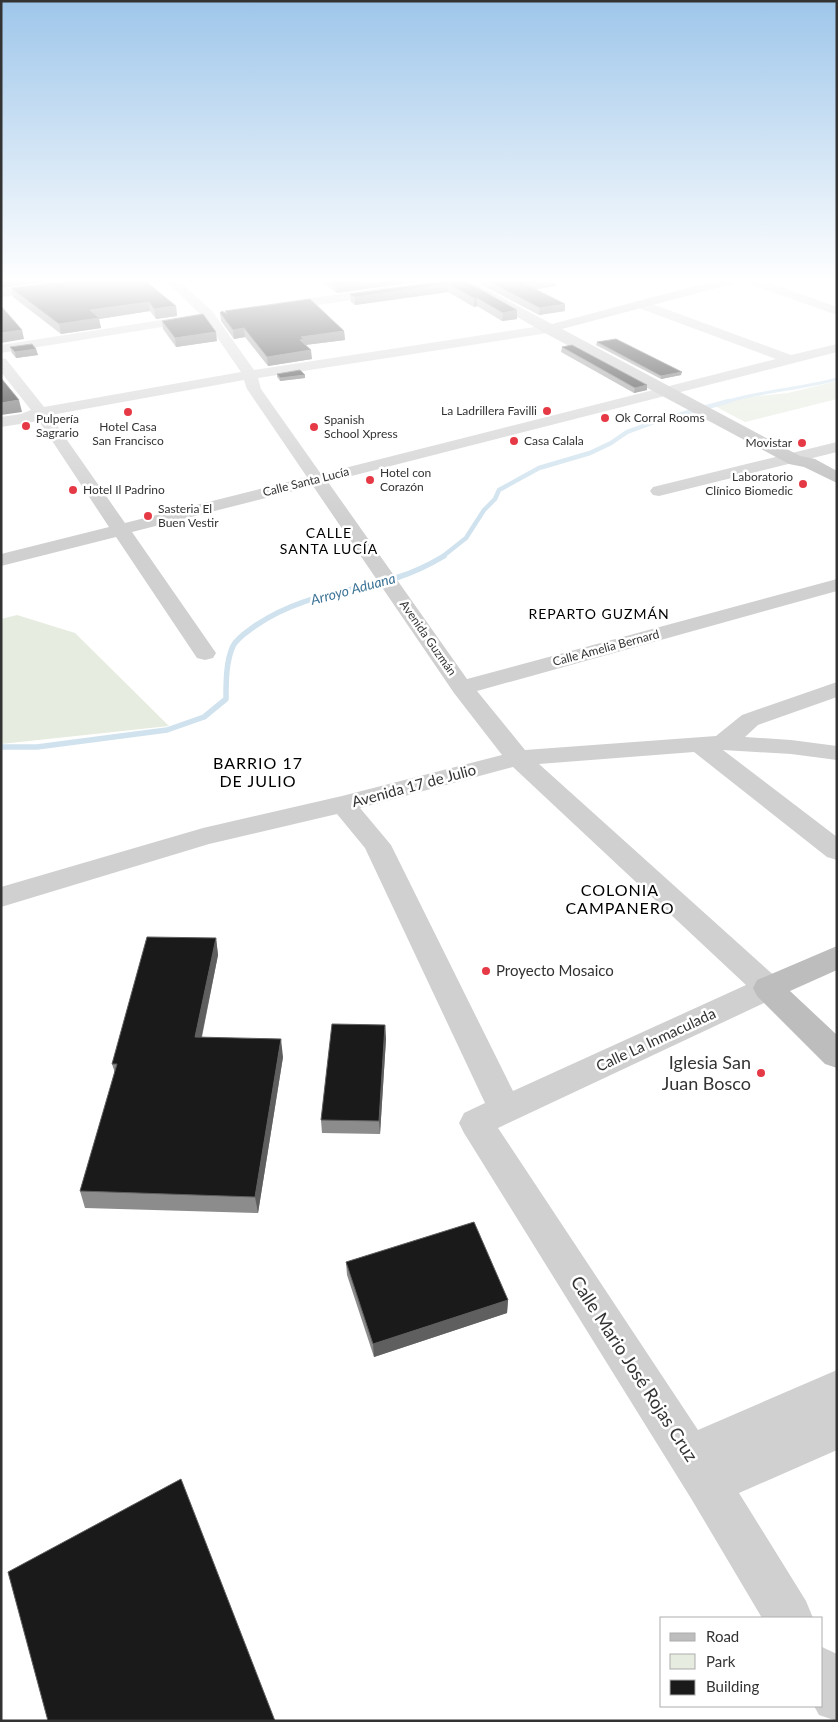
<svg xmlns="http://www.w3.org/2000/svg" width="838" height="1722" font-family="Lato,sans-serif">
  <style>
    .green { fill: #e6ecdf }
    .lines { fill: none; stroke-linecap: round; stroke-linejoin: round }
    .stream-far2 { stroke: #cfe2ee; stroke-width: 3 }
    .stream-far1 { stroke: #cfe2ee; stroke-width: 4.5 }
    .stream { stroke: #cfe2ee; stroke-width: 5.5 }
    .street { fill: #d0d0d0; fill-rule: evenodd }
    .secondary { fill: #bdbdbd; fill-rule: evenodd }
    .wall { fill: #8c8c8c }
    .shaded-wall { fill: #5f5f5f }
    .building { fill: #1a1a1a; stroke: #5f5f5f }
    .poi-dot { fill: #e63946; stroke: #fff; stroke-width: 2 }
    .labels { text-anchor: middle; stroke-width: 5; stroke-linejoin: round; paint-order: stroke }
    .far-poi-label { font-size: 12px; fill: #333; stroke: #fff; text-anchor: start }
    .far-street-label { font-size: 12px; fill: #333; stroke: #fff }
    .far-neighbourhood-label { font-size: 14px; letter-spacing: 1px; fill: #000; stroke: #fff }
    .far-water-label { font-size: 14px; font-style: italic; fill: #3f7597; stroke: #fff }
    .street-label { font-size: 15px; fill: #333; stroke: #fff }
    .poi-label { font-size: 15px; fill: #333; stroke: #fff; text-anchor: start }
    .neighbourhood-label { font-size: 16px; letter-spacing: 1px; fill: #000; stroke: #fff }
    .near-poi-label { font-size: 18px; fill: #333; stroke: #fff; text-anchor: end }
    .near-street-label { font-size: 18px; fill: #333; stroke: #fff }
  </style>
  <rect width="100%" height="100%" fill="#fff"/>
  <path class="green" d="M837 381V399L745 422 711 404 741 398 788 393Z
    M17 615 75 633 169 726 1 744V619Z"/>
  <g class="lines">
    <path class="stream-far2" d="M725 402C762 391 800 389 837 379"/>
    <path class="stream-far1" d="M442 557 466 538 484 510 495 499 499 490 539 468 590 453 611 443 627 432 657 421 729 401"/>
    <path class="stream" d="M1 747H37L167 730 204 717 226 699C226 682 226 661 233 646 238 637 247 632 255 626 300 595 345 593 396 578 412 573 429 565 444 556"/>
    <path class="street" d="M164 279H177L212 311 254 370 548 325 555 329 548 333 258 378 261 389 321 474 776 359 636 307 634 304 636 301H644L791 355 837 344V352L328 482 467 679 837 579V591L477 691 525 750 716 736 742 715 837 682V697L758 725 745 737 791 740 837 746V760L791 754 723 750 837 837V860L827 857 694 752 539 764 779 980 783 988 779 996 498 1128 698 1430 837 1370V1450L739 1493 806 1601 813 1618H762L692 1500 464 1133 459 1123 464 1113 485 1103 365 848 337 814 209 844 1 907V887L203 828 342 796 502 755 454 693 313 486 132 532 216 653 213 658 205 660 197 658 116 537 1 566V554L109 527 39 421 1 427V417L21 414 31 410 1 372V358L6 359 44 407 241 372 205 320 1 353V345L200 314ZM244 380 247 389 307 477 125 523 51 417V415ZM513 767 746 985 513 1091 391 845 360 808Z
      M742 279H759L837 307V315L744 282Z
      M388 287 392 288 394 291 392 294 277 311 271 307 277 303Z
      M837 442V452L659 496 653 495 650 491 653 487Z
      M822 1647 837 1654V1721L819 1715 814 1706H822Z"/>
    <path class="secondary" d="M83 279H117L111 283 1 297V289Z
      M452 279H467L552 324 721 279H741L739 282 562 329 800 456 815 459 837 471V483L804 467 789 464 543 332Z
      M837 946V970L790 991 837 1035V1068L825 1064 757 996 753 988 757 980Z"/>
  </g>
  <path class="wall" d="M85 279 176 306 177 316 156 319 150 311 99 319 101 328 61 334 13 297 11 288Z
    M318 279H436L337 293Z
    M459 279 517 310V319L502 321 477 306 474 307 448 292 355 305 351 302 350 294Z
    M470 279H555L556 286 536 289 565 304V311L539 315Z
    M225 311 344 331 345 340 306 345 312 359 268 366 245 337 234 339 221 321 220 313H225Z
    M162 321 217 341 176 347 163 329Z
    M597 342 681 375 661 379 596 345Z
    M10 347 36 349 38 355 16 358 12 353Z
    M562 347 647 385V390L634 393 561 352Z
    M277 374 305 378 280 381 277 377Z
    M216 938 218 955 202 1037 283 1057 258 1213 85 1208 80 1191 115 1073 112 1064Z
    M385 1025 386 1039 380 1134 322 1133 321 1120Z
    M346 1262 508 1300 507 1313 374 1357 347 1275Z"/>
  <path class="shaded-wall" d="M1 279H68L1 288Z
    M386 279H436L337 293V286Z
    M556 279V286L525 291V284Z
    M448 284V292L355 305V297Z
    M474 298H477V306L474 307Z
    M149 302 150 311 99 319 101 328 61 334 59 324 90 310Z
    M565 304V311L539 315 540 308Z
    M176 306 177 316 156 319 154 309Z
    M517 310V319L502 321 503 313Z
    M244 328 245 337 234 339 233 330Z
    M22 330 24 339 1 343V333Z
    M344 331 345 340 304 345 301 349V337Z
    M216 332 217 341 176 347 175 338Z
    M36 349 38 355 16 358 15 352Z
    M311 350 312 359 268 366 267 357Z
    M682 372 681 375 661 379V376Z
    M305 375V378L280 381V378Z
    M647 385V390L634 393 635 388Z
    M19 400 22 412 1 415V403Z
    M216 938 218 955 198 1054 195 1037Z
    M385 1025 386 1039 380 1134 379 1121Z
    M281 1039 283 1057 258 1213 255 1197Z
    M508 1300 507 1313 374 1357 373 1344Z"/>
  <path class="building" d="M85 279H143L176 306 154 309 149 302 90 310 99 318 59 324 11 288Z
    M327 279H386L337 286Z
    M459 279H462L517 310 503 313 477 298H474L448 284 355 297 350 294Z
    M484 279H556L525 284 565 304 540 308Z
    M310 299 344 331 301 337 304 339 300 340 311 350 267 357 244 328 233 330 220 313 222 311 227 314 225 311Z
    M1 306 22 330 1 333Z
    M203 314 216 332 175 338 162 321Z
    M616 339 682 372 661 376 597 342Z
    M32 344 36 349 15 352 10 347Z
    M572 345 647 385 635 388 562 347Z
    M300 370 305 375 280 378 277 374Z
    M1 378 19 400 1 403Z
    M147 937 216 938 195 1037 281 1039 255 1197 80 1191 117 1064H112Z
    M332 1024 385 1025 379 1121 321 1120Z
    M474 1222 508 1300 373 1344 346 1262Z
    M181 1479 275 1721H48L8 1572Z"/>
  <linearGradient id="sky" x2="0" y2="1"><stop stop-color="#9ec6ea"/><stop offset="0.54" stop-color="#fff"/><stop offset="1" stop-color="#fff" stop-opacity="0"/></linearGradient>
  <rect width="838" height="520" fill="url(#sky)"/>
  <g class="poi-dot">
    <circle cx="547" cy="411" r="5"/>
    <circle cx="128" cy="412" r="5"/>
    <circle cx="605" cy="418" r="5"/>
    <circle cx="26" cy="426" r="5"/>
    <circle cx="314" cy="427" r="5"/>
    <circle cx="514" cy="441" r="5"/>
    <circle cx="802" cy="443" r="5"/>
    <circle cx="370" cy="480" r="5"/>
    <circle cx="803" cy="484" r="5"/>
    <circle cx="73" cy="490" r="5"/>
    <circle cx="148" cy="516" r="5"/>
    <circle cx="486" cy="971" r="5"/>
    <circle cx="761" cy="1073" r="5"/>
  </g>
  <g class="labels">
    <g class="far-poi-label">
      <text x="537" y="415" text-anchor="end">La Ladrillera Favilli</text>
      <text x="615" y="422">Ok Corral Rooms</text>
      <text x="36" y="423">Pulpería<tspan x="36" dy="14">Sagrario</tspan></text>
      <text x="324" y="424">Spanish<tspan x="324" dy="14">School Xpress</tspan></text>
      <text x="128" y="431" text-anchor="middle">Hotel Casa<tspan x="128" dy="14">San Francisco</tspan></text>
      <text x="524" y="445">Casa Calala</text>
      <text x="792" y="447" text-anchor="end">Movistar</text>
      <text x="380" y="477">Hotel con<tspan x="380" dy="14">Corazón</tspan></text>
      <text x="793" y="481" text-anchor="end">Laboratorio<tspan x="793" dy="14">Clínico Biomedic</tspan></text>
      <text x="83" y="494">Hotel Il Padrino</text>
      <text x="158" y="513">Sasteria El<tspan x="158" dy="14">Buen Vestir</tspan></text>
    </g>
    <g class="far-street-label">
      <text transform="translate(306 482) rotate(-14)" y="4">Calle Santa Lucía</text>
      <text transform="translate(428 638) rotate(55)" y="4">Avenida Guzmán</text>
      <text transform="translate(606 648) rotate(-15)" y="4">Calle Amelia Bernard</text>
    </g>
    <g class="far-neighbourhood-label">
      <text x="329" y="538">CALLE<tspan x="329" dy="16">SANTA LUCÍA</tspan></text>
      <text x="599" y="619">REPARTO GUZMÁN</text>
    </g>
    <g class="far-water-label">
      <text transform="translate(353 589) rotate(-15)" y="5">Arroyo Aduana</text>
    </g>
    <g class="street-label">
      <text transform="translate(414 786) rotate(-15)" y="5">Avenida 17 de Julio</text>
      <text transform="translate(656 1040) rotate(-25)" y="5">Calle La Inmaculada</text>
    </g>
    <g class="poi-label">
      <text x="496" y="976">Proyecto Mosaico</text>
    </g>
    <g class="neighbourhood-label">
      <text x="258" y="769">BARRIO 17<tspan x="258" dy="18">DE JULIO</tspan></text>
      <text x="620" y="896">COLONIA<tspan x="620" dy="18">CAMPANERO</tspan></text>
    </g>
    <g class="near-poi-label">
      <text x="751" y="1069">Iglesia San<tspan x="751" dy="21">Juan Bosco</tspan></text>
    </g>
    <g class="near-street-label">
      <text transform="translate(634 1369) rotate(57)" y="6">Calle Mario José Rojas Cruz</text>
    </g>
  </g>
  <rect width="838" height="1722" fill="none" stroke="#333333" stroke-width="5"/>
  <rect x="660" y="1617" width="162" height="90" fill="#ffffff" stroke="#adadad"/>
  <rect x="670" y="1633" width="25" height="8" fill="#bdbdbd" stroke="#adadad"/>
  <text x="706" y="1642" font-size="15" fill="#333333">Road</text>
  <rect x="670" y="1654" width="25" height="15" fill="#e6ecdf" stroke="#adadad"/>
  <text x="706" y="1667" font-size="15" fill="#333333">Park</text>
  <rect x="670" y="1680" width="25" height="15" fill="#1a1a1a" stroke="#adadad"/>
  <text x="706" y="1692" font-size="15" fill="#333333">Building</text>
</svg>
